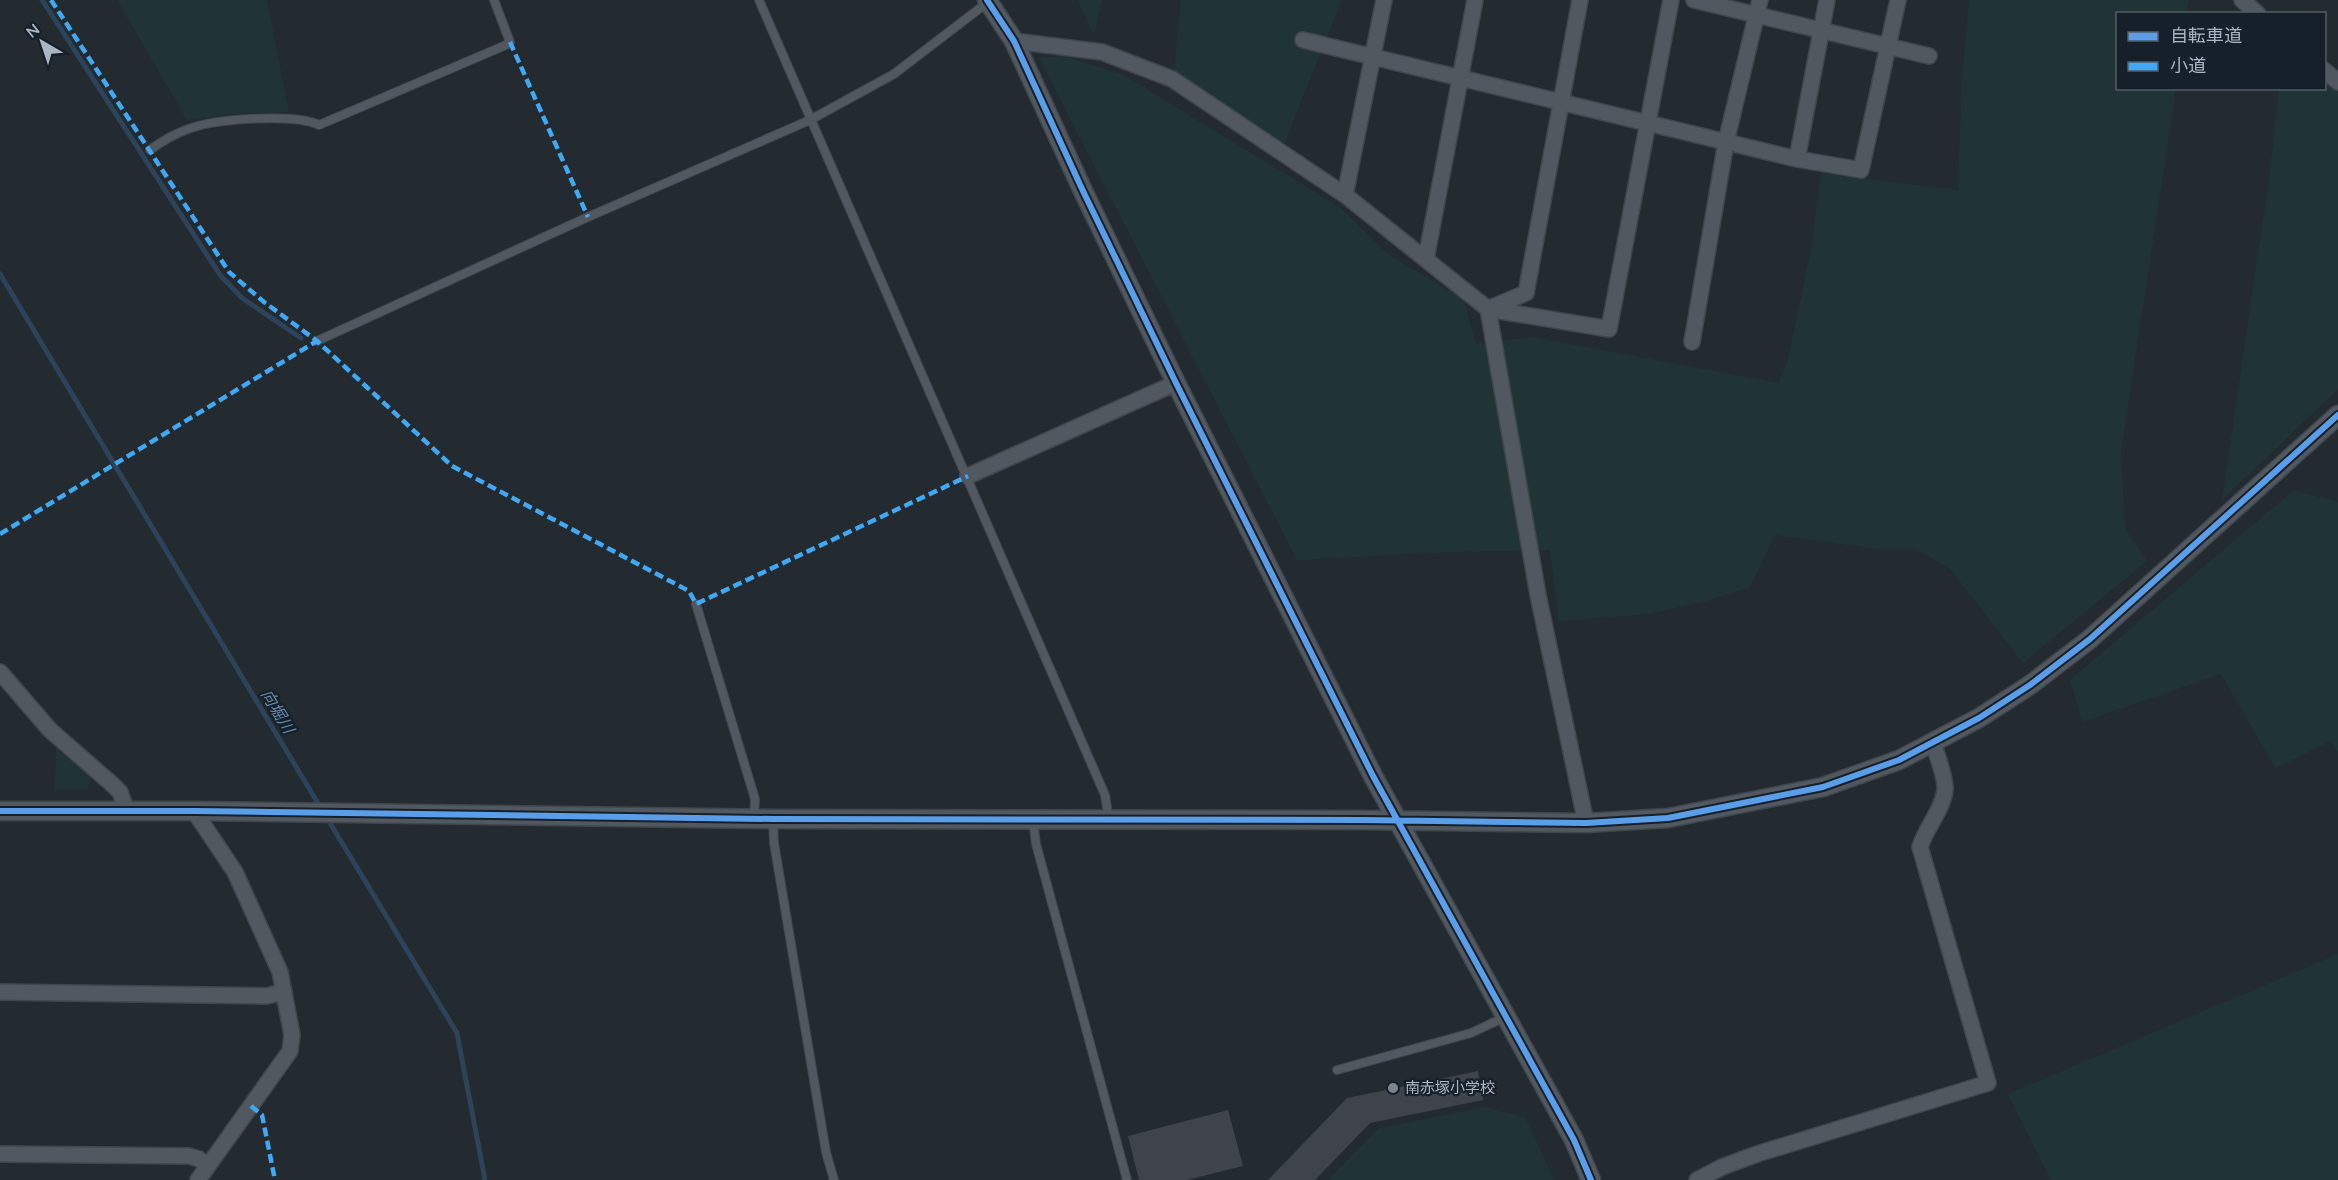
<svg xmlns="http://www.w3.org/2000/svg" width="2338" height="1180" font-family="Quicksand,'Noto Sans JP',sans-serif">
  <style>
    .green { fill: #203436 }
    .lines { fill: none; stroke-linecap: round; stroke-linejoin: round }
    .stream { stroke: #2c4359; stroke-width: 5 }
    .building { fill: #3e444a }
    .service-casing { stroke: #40464b; stroke-width: 10 }
    .minor-casing { stroke: #40464b; stroke-width: 18 }
    .tertiary-casing { stroke: #40464b; stroke-width: 21 }
    .service { stroke: #525860; stroke-width: 8 }
    .minor { stroke: #525860; stroke-width: 15 }
    .tertiary { stroke: #525860; stroke-width: 18 }
    .quiet { stroke: #3fa9f5; stroke-width: 4.5; stroke-dasharray: 9 4.5; stroke-linecap: butt }
    .cycleway-casing { stroke: #16202b; stroke-width: 10 }
    .cycleway { stroke: #5a9eea; stroke-width: 6 }
    .poi-dot { fill: #7b8590; stroke: #16202b; stroke-width: 2 }
    .labels { text-anchor: middle; stroke-width: 4.5; stroke-linejoin: round; paint-order: stroke }
    .poi-label { font-size: 15px; fill: #aab6c4; stroke: #16202b; text-anchor: start }
    .water-label { font-size: 16px; font-style: italic; fill: #678aab; stroke: #16202b }
  </style>
  <rect width="100%" height="100%" fill="#232a30"/>
  <path class="green" d="M117 0H267L289 112 230 114 187 120Z
    M1077 0H1102L1094 36 1078 1Z
    M1181 0H1342L1287 136 1284 147 1173 82Z
    M1969 0H2189L2187 13 2118 14V88L2176 89 2121 452 2125 529 2147 561 2023 663 1950 569 1916 549H1879L1775 535 1750 587 1703 602 1648 614 1559 621 1550 550 1450 552 1297 560 1039 58 1063 56 1122 74 1341 208 1388 254 1464 300 1476 344 1533 337 1778 383 1787 362 1811 251 1821 173 1958 190 1962 77Z
    M2325 63 2338 77V389L2222 500 2269 179 2279 89 2324 88Z
    M2294 490 2338 502V753L2331 741 2275 768 2221 674 2082 722 2070 680Z
    M56 748 91 778 87 790H55Z
    M2338 954V1180H2051L2008 1094Z
    M1485 1107 1525 1117 1554 1180H1328L1379 1128Z"/>
  <g class="lines">
    <path class="stream" d="M42 0 220 275 242 298 301 338
      M0 274 322 810
      M327 818 457 1033 485 1180"/>
  </g>
  <path class="building" d="M1478 1071 1483 1100 1370 1123 1315 1180H1268L1347 1098Z
    M1228 1110 1243 1166 1187 1180H1139L1128 1136Z"/>
  <g class="lines">
    <g class="service-casing">
      <path id="service" d="M759 0 1105 795 1109 820
        M150 150C162 141 176 133 191 128 217 119 294 113 319 125L506 45 510 42 494 0
        M317 341 588 217 810 120 894 74 988 2
        M696 604 755 799 754 819
        M773 819 774 843 826 1152 834 1180
        M1033 820 1036 844 1127 1180
        M1337 1070 1471 1033 1505 1017"/>
    </g>
    <g class="minor-casing">
      <path id="minor" d="M1694 0 1929 56
        M2242 0 2258 14
        M1303 40 1797 159 1861 170 1898 0
        M1014 41 1102 52 1172 79 1345 195 1488 309 1609 329 1671 0
        M2324 70 2338 82
        M1797 159 1827 0
        M1345 195 1384 0
        M1426 259 1475 0
        M1488 309 1538 595 1586 823
        M1488 309 1526 293 1580 0
        M1692 342 1726 142 1760 0
        M968 476 1176 383
        M0 672 50 730 113 785 120 792 127 812
        M194 811 235 872 280 972 292 1035 290 1051 198 1180
        M0 992 266 996 284 992
        M0 1154 189 1156 199 1159 208 1166
        M1697 1180 1722 1167 1757 1154 1988 1083 1920 847C1925 829 1944 808 1945 789 1946 777 1936 754 1933 742"/>
    </g>
    <g class="tertiary-casing">
      <path id="tertiary" d="M987 0 1014 41 1083 191 1176 383 1373 776 1574 1140 1591 1180
        M0 811H194L773 819 1363 820 1586 823 1668 818 1823 787 1899 760 1979 718 2030 685 2090 639 2338 415"/>
    </g>
    <use href="#service" class="service"/>
    <use href="#minor" class="minor"/>
    <use href="#tertiary" class="tertiary"/>
    <path class="quiet" d="M51 0 229 272 264 302 317 341 452 466 689 591 696 604 968 476
      M510 42 588 217
      M0 534 317 341
      M251 1106 262 1115 275 1180"/>
    <g class="cycleway-casing">
      <path id="cycleway" d="M987 0 1014 41 1083 191 1176 383 1373 776 1574 1140 1591 1180
        M0 811H194L773 819 1363 820 1586 823 1668 818 1823 787 1899 760 1979 718 2030 685 2090 639 2338 415"/>
    </g>
    <use href="#cycleway" class="cycleway"/>
  </g>
  <circle class="poi-dot" cx="1393" cy="1088" r="6"/>
  <g class="labels">
    <g class="poi-label">
      <text x="1405" y="1093">南赤塚小学校</text>
    </g>
    <g class="water-label">
      <text transform="translate(278 711) rotate(59)" y="6">向堀川</text>
    </g>
  </g>
  <rect x="2116" y="12" width="210" height="78" fill="#16202b" stroke="#515c68" stroke-width="1.5"/>
  <rect x="2128" y="32" width="30" height="9" fill="#5a9eea" stroke="#515c68" stroke-width="1.5"/>
  <text x="2170" y="42" font-size="18" fill="#aab6c4">自転車道</text>
  <rect x="2128" y="62" width="30" height="9" fill="#3fa9f5" stroke="#515c68" stroke-width="1.5"/>
  <text x="2170" y="72" font-size="18" fill="#aab6c4">小道</text>
  <g transform="translate(42 42) rotate(321)" stroke="#16202b" stroke-width="4.5" paint-order="stroke">
  <path d="M0-4.5L10 22L0 15L-10 22Z" fill="#aab6c4"/>
  <text y="-9" font-size="16" font-weight="bold" text-anchor="middle" fill="#aab6c4">N</text>
  </g>
</svg>
